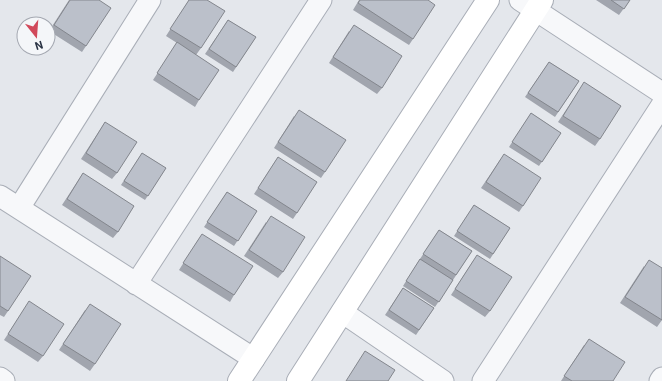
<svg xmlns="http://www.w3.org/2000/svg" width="662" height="381" font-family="Roboto,sans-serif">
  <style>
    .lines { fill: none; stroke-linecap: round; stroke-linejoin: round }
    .street-casing { stroke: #a9aeb7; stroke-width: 23 }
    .secondary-casing { stroke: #a9aeb7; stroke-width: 24 }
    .street { stroke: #f7f8fa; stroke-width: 21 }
    .secondary { stroke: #fff; stroke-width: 22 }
    .wall { fill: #a1a5ae }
    .building { fill: #bbc0ca; stroke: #83868d }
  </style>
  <rect width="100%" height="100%" fill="#e4e7ec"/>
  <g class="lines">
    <g class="street-casing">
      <path id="street" d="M520 0 662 93
        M0 196 254 359
        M19 208 150 0
        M136 284 321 0
        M342 312 443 381
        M0 378 4 381
        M483 381 662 105
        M660 381 662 378"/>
    </g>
    <g class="secondary-casing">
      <path id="secondary" d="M239 381 488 0
        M298 381 542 0"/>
    </g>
    <use href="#street" class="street"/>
    <use href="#secondary" class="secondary"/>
  </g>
  <path class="wall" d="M69 0 86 46 82 52 49 31Z
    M189 0 201 48 196 55 199 100 195 107 153 80 177 43 166 36Z
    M359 0 413 39 409 45 353 10Z
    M596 0H630L619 15Z
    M228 20 256 37 233 72 205 54Z
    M349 31 382 88 377 94 329 63Z
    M549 62 579 81 555 117 525 97Z
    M580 89 600 139 595 146 558 122Z
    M531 113 561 133 539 166 509 147Z
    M294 116 325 172 321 178 274 148Z
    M105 122 117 173 112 179 81 159Z
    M142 153 166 168 145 200 121 185Z
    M278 157 297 213 293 219 254 194Z
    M500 160 523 206 519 212 481 188Z
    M83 173 118 232 113 238 62 205Z
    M227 192 257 211 234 246 204 227Z
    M474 205 510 228 490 259 454 236Z
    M266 222 283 272 278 278 244 256Z
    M439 230 472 251 453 280 420 259Z
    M198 240 234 295 230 302 179 270Z
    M0 257 8 311 4 317 0 315Z
    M420 259 453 280 435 307 403 286Z
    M473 261 490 311 485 317 451 295Z
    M644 266 662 320 657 327 620 303Z
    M403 288 434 308 416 335 385 315Z
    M25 308 43 356 38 362 4 340Z
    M85 310 95 364 90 371 59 350Z
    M584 345 613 381H561Z"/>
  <path class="building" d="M70 0H99L111 8 86 46 54 25Z
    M189 0H207L225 11 201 48 170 29Z
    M360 0H428L435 5 413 39 358 3Z
    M611 0H630L624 9Z
    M228 20 256 37 236 67 209 49Z
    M354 25 402 56 382 88 333 57Z
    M177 42 219 70 199 100 157 73Z
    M549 62 579 81 558 112 528 93Z
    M584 82 621 106 600 139 563 116Z
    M299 110 346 140 325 172 278 142Z
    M531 113 561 133 542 162 512 142Z
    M105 122 137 142 117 173 86 153Z
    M142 153 166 168 148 196 124 181Z
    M504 154 541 178 523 206 486 182Z
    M278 157 317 182 297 213 258 188Z
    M83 173 134 206 118 232 67 199Z
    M227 192 257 211 238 241 207 222Z
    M474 205 510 228 493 254 457 231Z
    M271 216 305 237 283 272 249 250Z
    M439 230 472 251 456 275 423 254Z
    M202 234 253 266 234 295 183 263Z
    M477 255 512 277 490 311 455 289Z
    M0 256 31 276 8 311 0 306Z
    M420 259 453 280 439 302 406 281Z
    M649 260 662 268V320L625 297Z
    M403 288 434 308 419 330 389 310Z
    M29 301 64 324 43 356 8 334Z
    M90 304 121 324 95 364 63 344Z
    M589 339 625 362 613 381H572L564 376Z
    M365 351 395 370 388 381H346Z"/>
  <g transform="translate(36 36) rotate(163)"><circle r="19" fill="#f4f6f9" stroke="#a4a8b1"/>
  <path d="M0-3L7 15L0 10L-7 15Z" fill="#d1495b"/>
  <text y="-6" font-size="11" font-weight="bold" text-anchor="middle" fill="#2b3445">N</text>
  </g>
</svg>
